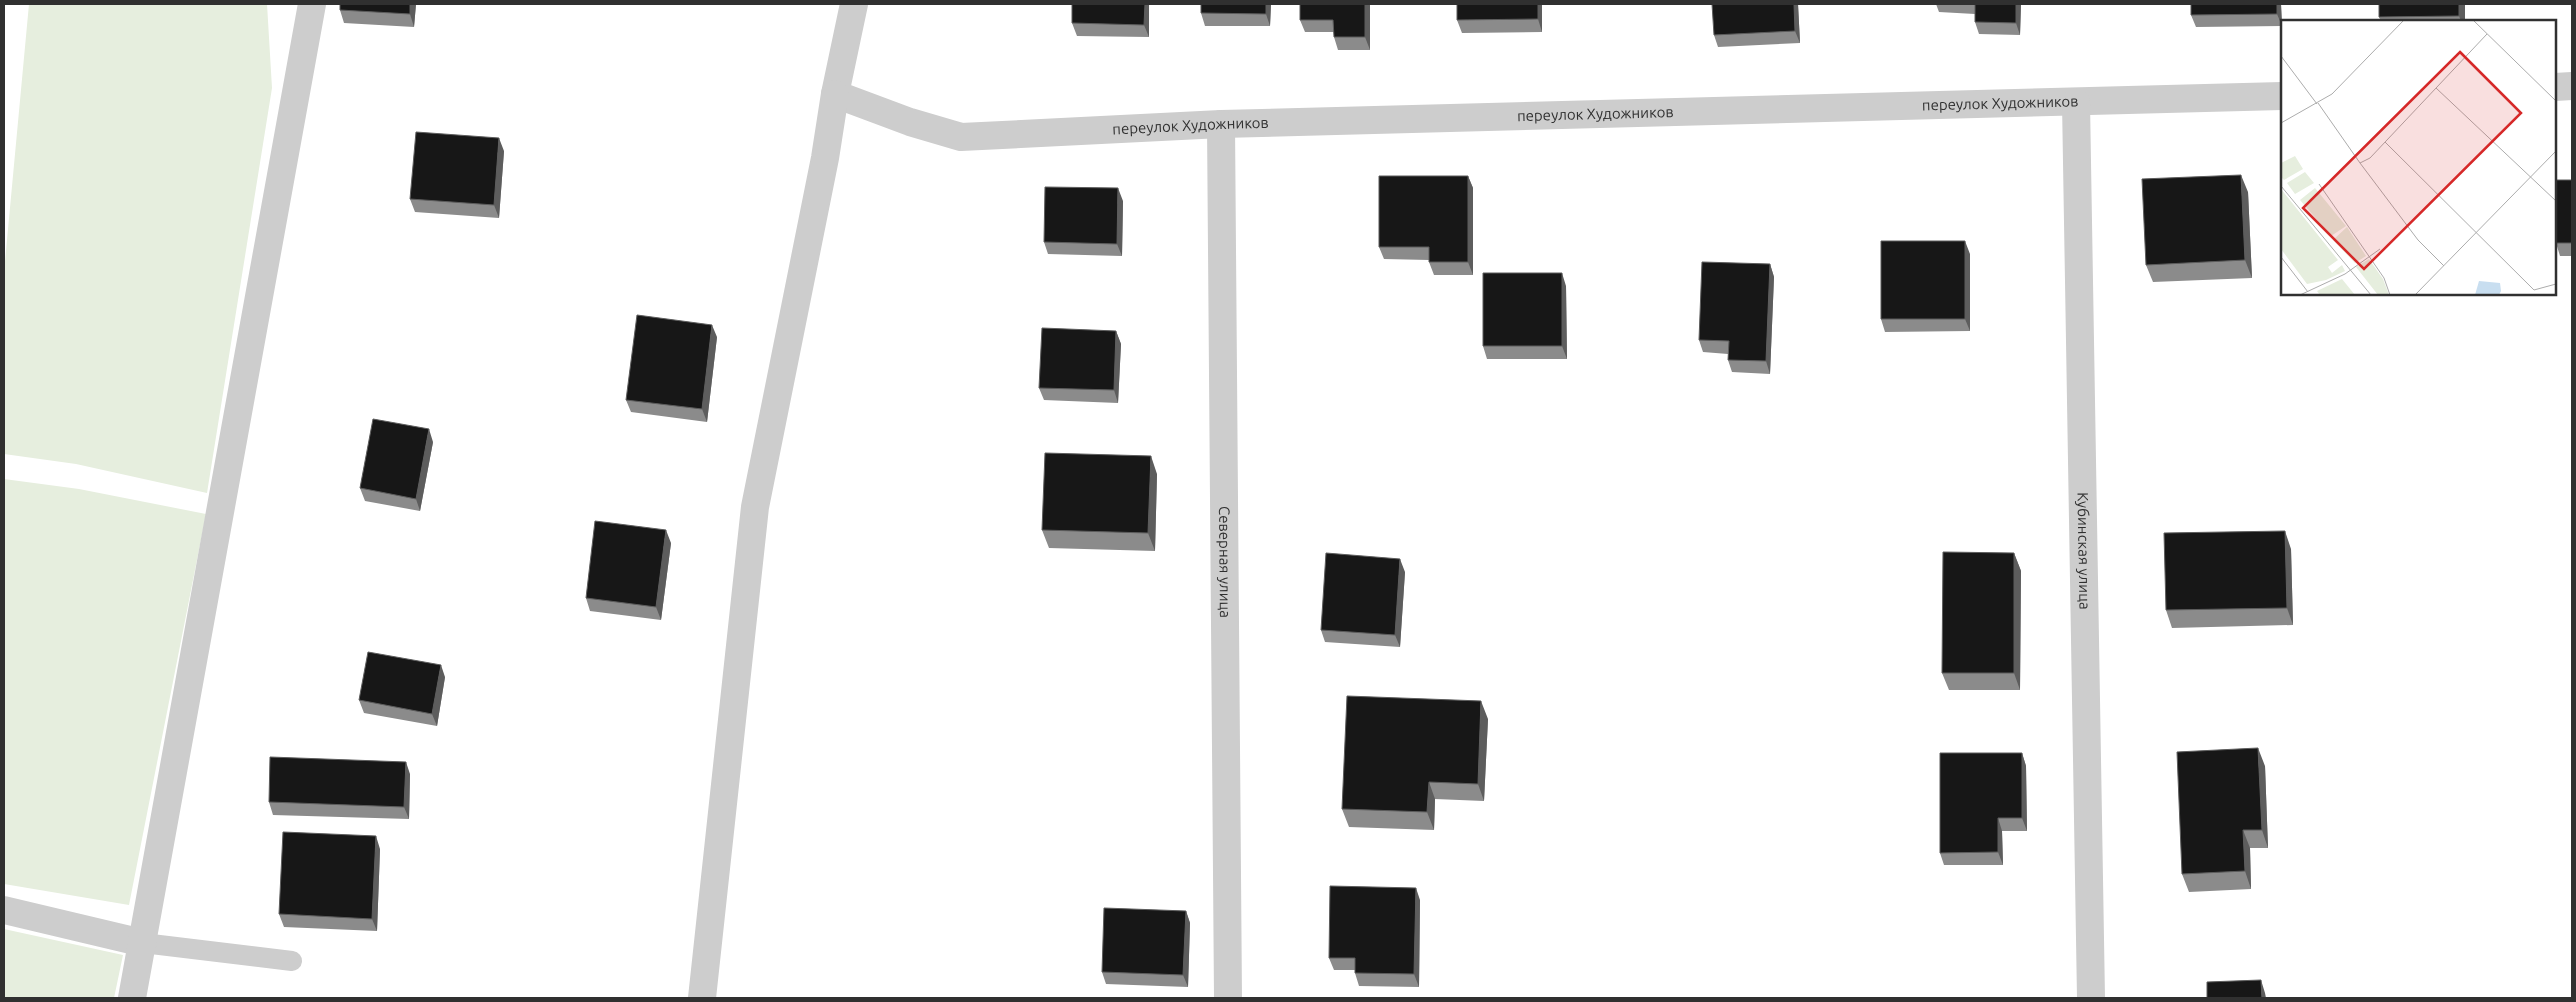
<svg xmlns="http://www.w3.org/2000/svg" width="2576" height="1002" font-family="Ubuntu,sans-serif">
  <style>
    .green { fill: #e6eede }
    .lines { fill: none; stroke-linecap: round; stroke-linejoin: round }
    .lane { stroke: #cdcdcd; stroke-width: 20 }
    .street { stroke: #cdcdcd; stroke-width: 28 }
    .wall { fill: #8b8b8b }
    .shaded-wall { fill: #5d5d5d }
    .building { fill: #171717; stroke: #5d5d5d }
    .labels { text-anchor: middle; stroke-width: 5; stroke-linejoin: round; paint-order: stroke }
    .street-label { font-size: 15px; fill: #303030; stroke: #fff }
    .inset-road { fill: none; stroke: #acacac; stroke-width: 1 }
    .view { fill: #d62828; fill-opacity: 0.15; stroke: #d62828; stroke-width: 2.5 }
    .inset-edge { fill: none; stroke: #303030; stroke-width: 2.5 }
  </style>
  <rect width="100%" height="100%" fill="#fff"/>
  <path class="green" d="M29 4H267L272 88 207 493 76 464 4 454V272Z
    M4 479 79 489 206 514 129 905 4 884Z
    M4 929 123 955 114 998H4Z"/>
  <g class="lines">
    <path class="lane" d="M143 943 292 961"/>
    <g class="street">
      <path id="s1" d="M854 4 835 94 910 122 961 137 1221 124 2282 96"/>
      <path d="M2555 87 2572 86"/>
      <path id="s2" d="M2076 102 2091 998"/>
      <path id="s3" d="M1221 124 1228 998"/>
      <path d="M4 910 143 943"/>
      <path d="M132 998 312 4"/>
      <path d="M702 998 755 507 825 158 835 94"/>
    </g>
  </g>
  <path class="wall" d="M416 4 414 27 344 23 340 10Z
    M1072 4H1149V37L1077 36 1072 23Z
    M1271 4 1270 26H1205L1201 13Z
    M1370 4V50H1338L1334 37V32H1305L1300 20Z
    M1457 4H1542V32L1462 33 1457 20Z
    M1798 4 1800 43 1718 47 1714 35Z
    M1936 4H2021L2020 35 1979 34 1975 22V14L1939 12Z
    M2281 4 2282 26 2196 27 2191 15Z
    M2379 4H2465V21H2381L2379 17Z
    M504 151 499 218 415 212 410 199Z
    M1468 176 1473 188V275H1434L1429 262V260L1384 259 1379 247Z
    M2572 180V256H2560L2556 243Z
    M2248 192 2252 278 2153 282 2146 265Z
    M1123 201 1122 256 1048 254 1044 242Z
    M1970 254V331L1885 332 1881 319Z
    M1770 264 1774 277 1770 374 1732 372 1728 360V354L1703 352 1699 340Z
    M1566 286 1567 359H1487L1483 346Z
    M1116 331 1121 344 1118 403 1044 400 1039 388Z
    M717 337 707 422 631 412 626 400Z
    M433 442 420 511 365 501 360 488Z
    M1157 474 1155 551 1049 548 1042 530Z
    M671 543 661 620 590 611 586 598Z
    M2291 549 2293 625 2172 628 2166 610Z
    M2014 553 2021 571 2020 690H1949L1942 673Z
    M1405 572 1400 647 1325 642 1321 630Z
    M445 677 437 726 364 713 359 700Z
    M1488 719 1484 801 1435 799 1434 830 1349 827 1342 809Z
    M2022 753 2026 766 2027 831H2002L2003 865H1944L1940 853Z
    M2265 766 2268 848H2250L2251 889 2189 892 2182 874Z
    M410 774 409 819 273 815 269 802Z
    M380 849 377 931 284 927 279 914Z
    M1420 900 1419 987 1359 986 1355 973V970H1334L1329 958Z
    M1186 911 1190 923 1188 987 1106 984 1102 972Z"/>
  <path class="shaded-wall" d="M410 4H416L414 27 410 14Z
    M1145 4H1149V37L1144 25Z
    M1266 4H1271L1270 26 1266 14Z
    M1365 4H1370V50L1365 37Z
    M1538 4H1542V32L1538 19Z
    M1794 4H1798L1800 43 1795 31Z
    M2016 4H2021L2020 35 2016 23Z
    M2277 4H2281L2282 26 2277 14Z
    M2459 4H2465V21H2461L2459 16Z
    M499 138 504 151 499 218 494 205Z
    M2241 175 2248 192 2252 278 2245 260Z
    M1468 176 1473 188V275L1468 262Z
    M1118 188 1123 201 1122 256 1117 244Z
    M1965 241 1970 254V331L1965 319Z
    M1770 264 1774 277 1770 374 1766 361Z
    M1562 273 1566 286 1567 359 1562 346Z
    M712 325 717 337 707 422 702 409Z
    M1116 331 1121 344 1118 403 1114 390Z
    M429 429 433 442 420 511 416 499Z
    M1151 456 1157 474 1155 551 1148 533Z
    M666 530 671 543 661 620 656 607Z
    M2285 531 2291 549 2293 625 2287 608Z
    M2014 553 2021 571 2020 690 2014 673Z
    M1400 559 1405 572 1400 647 1395 635Z
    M441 665 445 677 437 726 432 714Z
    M1481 701 1488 719 1484 801 1478 784Z
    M2258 748 2265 766 2268 848 2262 830Z
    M2022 753 2026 766 2027 831 2022 818Z
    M406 762 410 774 409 819 404 807Z
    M1429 782 1435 799 1434 830 1427 812Z
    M1998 818 2002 831 2003 865 1998 852Z
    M2243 830 2250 848 2251 889 2245 871Z
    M376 836 380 849 377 931 372 919Z
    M1416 888 1420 900 1419 987 1414 974Z
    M1186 911 1190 923 1188 987 1183 975Z
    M2261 980 2265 993 2266 998H2262Z"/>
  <path class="building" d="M340 4H410V14L340 10Z
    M1072 4H1145L1144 25 1072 23Z
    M1201 4H1266V14L1201 13Z
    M1300 4H1365V37H1334L1333 20H1300Z
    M1457 4H1538V19L1457 20Z
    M1712 4H1794L1795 31 1714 35Z
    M1975 4H2016V23L1975 22Z
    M2191 4H2277V14L2191 15Z
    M2379 4H2459V16L2379 17Z
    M416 132 499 138 494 205 410 199Z
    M2241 175 2245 260 2146 265 2142 179Z
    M1379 176H1468V262H1429V247H1379Z
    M2556 180H2572V243H2556Z
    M1045 187 1118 188 1117 244 1044 242Z
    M1881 241H1965V319H1881Z
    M1702 262 1770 264 1766 361 1728 360 1729 341 1699 340Z
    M1483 273H1562V346H1483Z
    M637 315 712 325 702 409 626 400Z
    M1042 328 1116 331 1114 390 1039 388Z
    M373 419 429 429 416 499 360 488Z
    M1045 453 1151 456 1148 533 1042 530Z
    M595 521 666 530 656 607 586 598Z
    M2285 531 2287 608 2166 610 2164 533Z
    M1943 552 2014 553V673H1942Z
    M1326 553 1400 559 1395 635 1321 630Z
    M368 652 441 665 432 714 359 700Z
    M1347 696 1481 701 1478 784 1429 782 1427 812 1342 809Z
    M2258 748 2262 830H2243L2245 871 2182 874 2177 752Z
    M1940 753H2022V818H1998V852L1940 853Z
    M270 757 406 762 404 807 269 802Z
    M283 832 376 836 372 919 279 914Z
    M1330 886 1416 888 1414 974 1355 973V958H1329Z
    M1104 908 1186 911 1183 975 1102 972Z
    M2261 980 2262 998H2207V982Z"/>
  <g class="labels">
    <g class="street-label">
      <text dy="5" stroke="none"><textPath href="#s1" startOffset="1265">переулок Художников</textPath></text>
      <text dy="5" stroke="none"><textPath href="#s1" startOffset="860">переулок Художников</textPath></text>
      <text dy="5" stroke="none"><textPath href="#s1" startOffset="455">переулок Художников</textPath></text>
      <text dy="5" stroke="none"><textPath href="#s2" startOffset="449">Кубинская улица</textPath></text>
      <text dy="5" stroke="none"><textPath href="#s3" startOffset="438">Северная улица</textPath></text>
    </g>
  </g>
  <g transform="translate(2281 20)">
    <rect width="275" height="275" fill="#fff"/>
    <path d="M14 136 22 149 3 160 0 157V143ZM24 152 33 163 14 174 6 163ZM34 168 65 206 50 216 19 180ZM0 169 57 240 47 247 51 253 61 245 64 251 45 260 26 264 0 229ZM66 207 85 236 74 243 52 220ZM88 239 102 259 108 275H97L75 247ZM61 259 74 275H39L36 271Z" fill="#e6eede"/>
    <path d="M198 261 219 263 220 271 218 275H194Z" fill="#c8def0"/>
    <path class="inset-road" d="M192 0 275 81M0 36 36 84M155 68 275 181M37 83 79 143 89 138 206 14M0 103 51 74 123 0M104 122 253 270 275 264M79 143 137 220 163 246M38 164 103 258 109 275M0 166 90 275M0 237 27 272M19 275 64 254 99 229M134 275 275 131"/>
    <path class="view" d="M179 32 240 93 83 249 22 188Z"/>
    <rect width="275" height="275" class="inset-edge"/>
  </g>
  <rect width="2576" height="1002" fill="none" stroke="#303030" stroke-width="10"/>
</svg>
